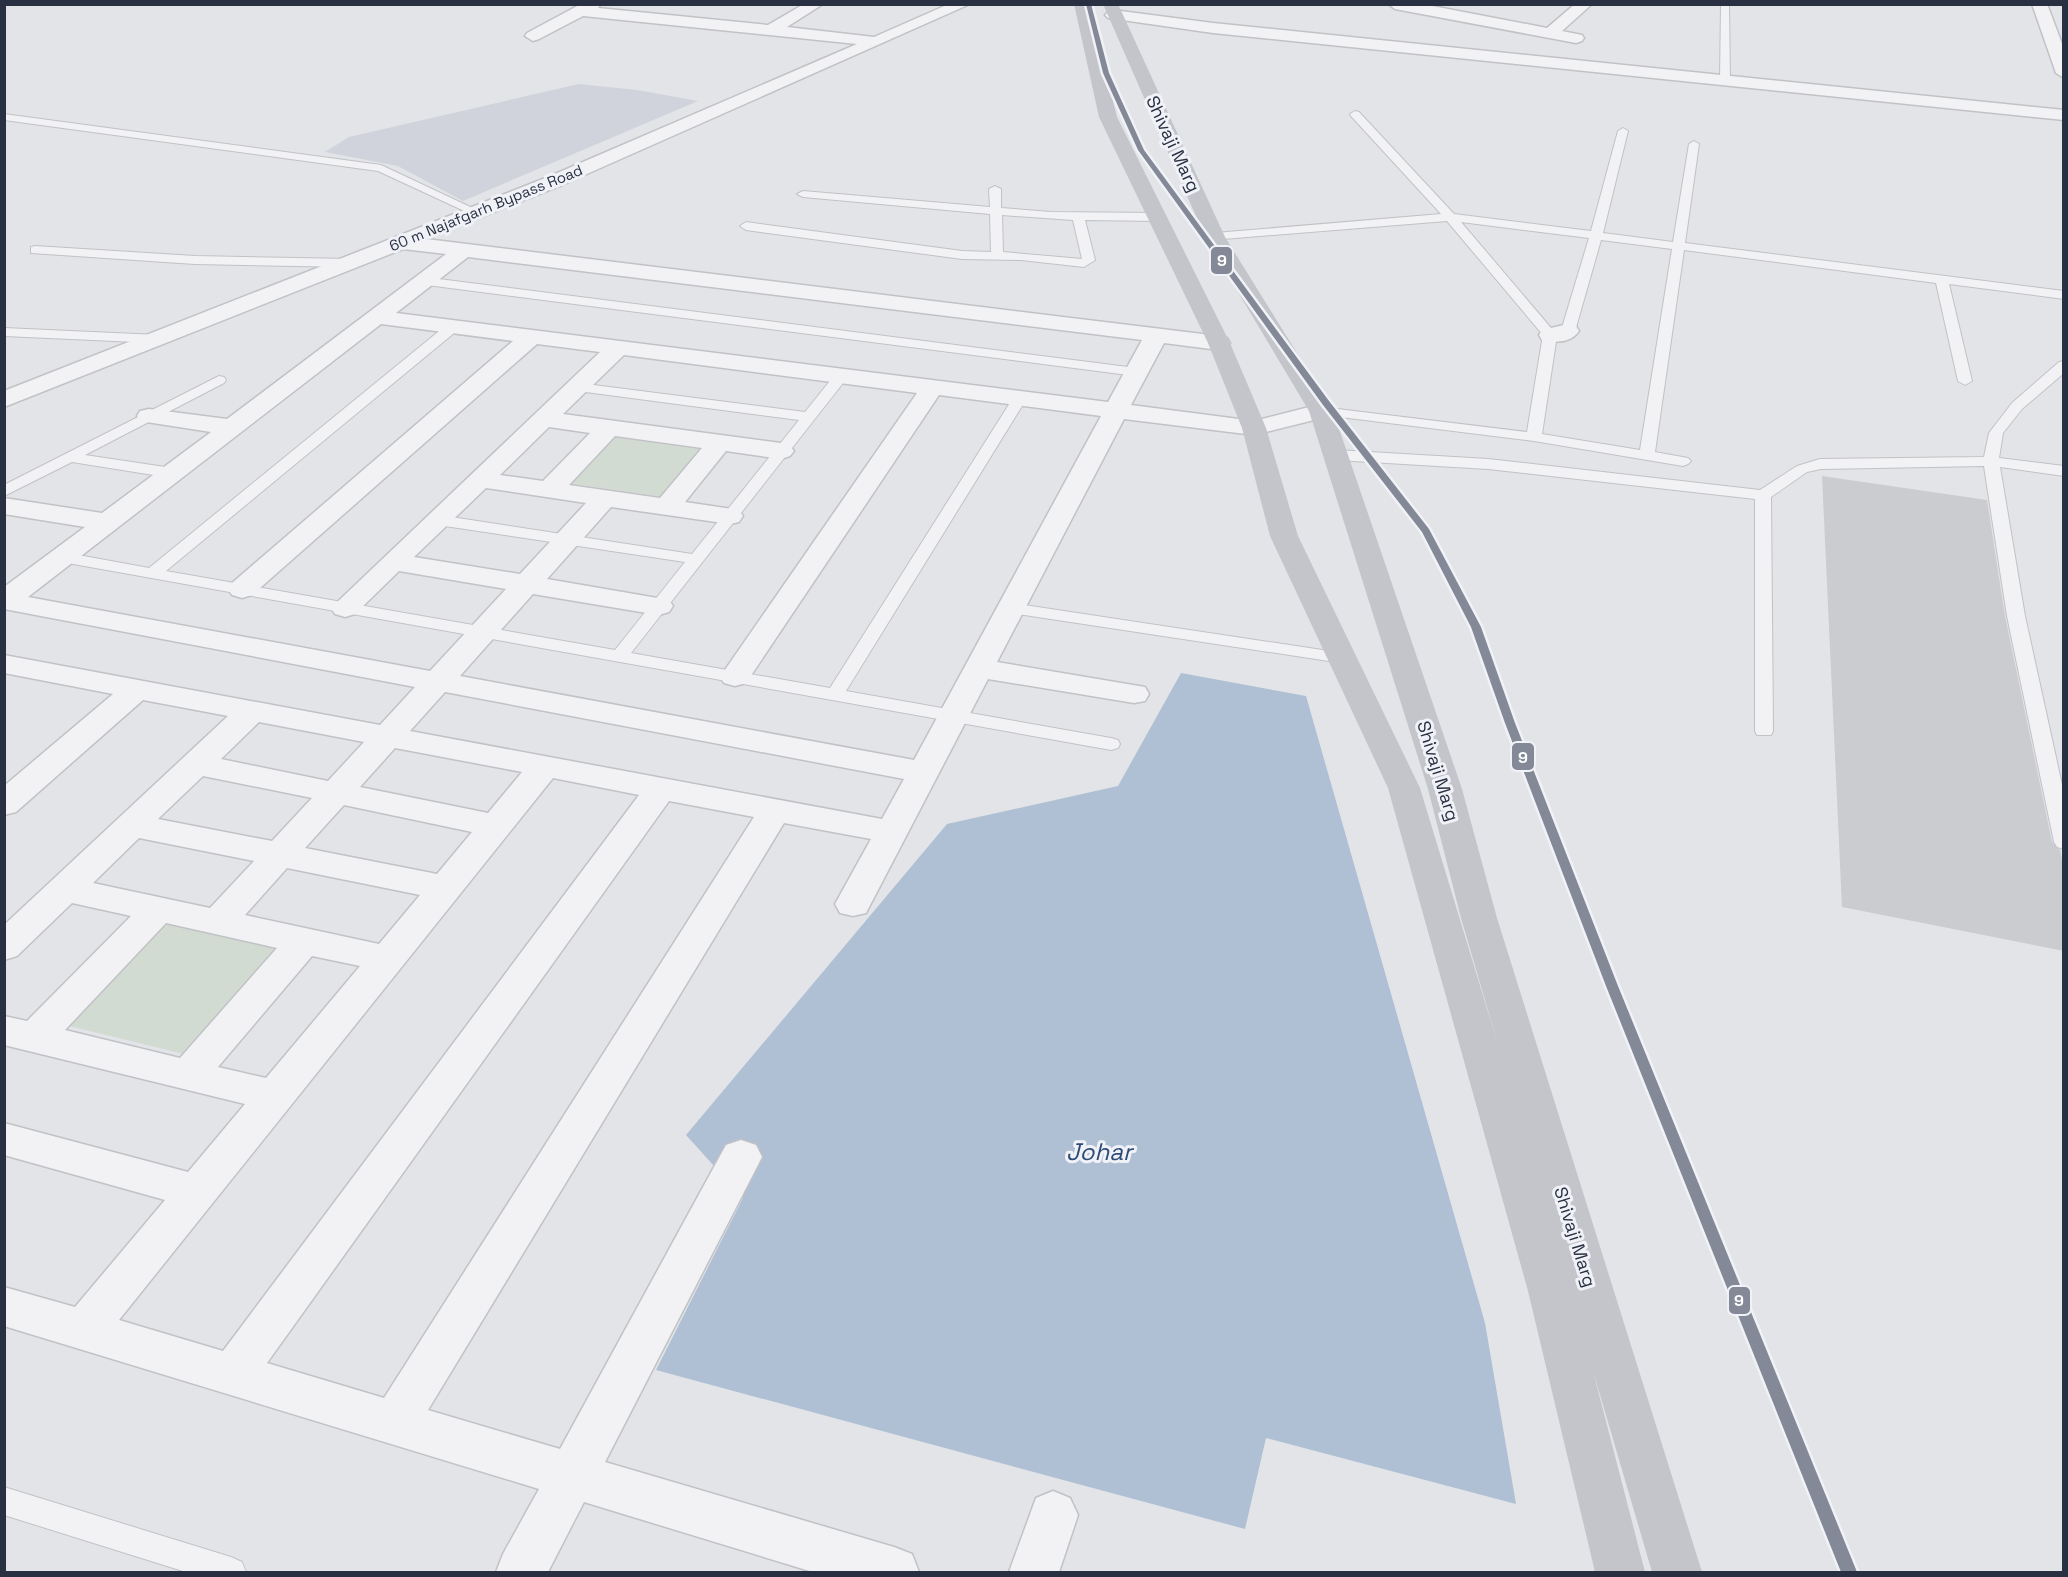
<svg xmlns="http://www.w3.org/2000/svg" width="2068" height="1577" font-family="'Space Grotesk',sans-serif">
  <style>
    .built { fill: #d0d3db }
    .green { fill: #d2dbd2 }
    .water { fill: #afbfd4 }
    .building { fill: #caccd0 }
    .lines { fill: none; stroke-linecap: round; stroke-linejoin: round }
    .service-casing { stroke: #c0c2c6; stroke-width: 2 }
    .minor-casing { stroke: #c0c2c6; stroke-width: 3 }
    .service { fill: #f2f2f4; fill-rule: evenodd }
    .minor { fill: #f2f2f4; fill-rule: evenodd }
    .secondary { fill: #c3c5ca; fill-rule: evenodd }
    .metro-1-casing { stroke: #f0f2f7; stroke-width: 5 }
    .metro-1 { fill: #838996; fill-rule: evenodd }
    .labels { text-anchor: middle; stroke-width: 6; stroke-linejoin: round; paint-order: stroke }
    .far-street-label { font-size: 15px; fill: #283042; stroke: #f0f2f7 }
    .street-label { font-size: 18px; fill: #283042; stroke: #f0f2f7 }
    .near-water-label { font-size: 24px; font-style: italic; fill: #2f4c78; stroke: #f0f2f7 }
    .line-badge { stroke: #f0f2f7; stroke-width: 2 }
    .badge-label { font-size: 16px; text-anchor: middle; font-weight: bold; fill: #fff }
  </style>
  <rect width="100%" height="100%" fill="#e2e4e8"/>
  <path class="built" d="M579 84 637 90 698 101 463 201 398 166 325 152 349 137Z"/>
  <path class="green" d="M612 437 705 450 665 497 568 483Z
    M162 917 292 946 196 1057 61 1024Z"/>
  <path class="water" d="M1181 673 1306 696 1485 1323 1516 1504 1266 1438 1245 1529 656 1370 743 1198 686 1135 947 824 1118 786Z"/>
  <path class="building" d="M1822 476 1987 500 2005 616 2052 842 2060 850 2064 871V951L1842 907Z"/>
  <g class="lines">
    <g class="service-casing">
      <path id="service" d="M1721 4H1729L1730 80 1725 83 1720 80Z
        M1355 111 1359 112 1454 214 1591 231 1618 131 1623 128 1628 131 1603 233 1673 242 1689 144 1694 141 1699 144 1685 243 2064 291V299L1949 284 1972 381 1965 385 1958 381 1936 283 1684 250 1655 452 1688 458 1691 461 1688 464 1683 466 1534 441 1316 414 1314 411 1321 407 1527 432 1543 335 1447 221 1211 240 1209 237 1215 233 1441 214 1351 116 1350 114ZM1461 222 1589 238 1561 331 1568 335 1575 331 1601 240 1672 249 1640 450 1542 434 1557 335Z
        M4 114 381 165 483 213 481 215H473L378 171 4 120Z
        M995 186 1001 189V208L1051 212 1157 213 1163 217 1157 221 1085 220 1095 260 1084 267 1021 260 962 259 746 230 740 226 746 222 962 251 991 252 990 214 803 197 797 194 803 191 990 207 989 189ZM1002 215 1073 220 1082 259 1003 252Z
        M35 246 195 256 352 259 358 263 352 267 195 264 31 253V247Z
        M423 277 1136 368 1143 372 1136 376 419 284 417 281 419 278Z
        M454 322 459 323 461 326 459 329 166 571 615 650 685 562 438 525 432 523 430 520 432 517 438 515 692 554 799 420 578 391 573 390 571 387 573 384 578 383 805 412 837 372H847L849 375 847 378 631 653 830 688 1013 398 1020 394 1027 398 846 691 1111 738 1118 740 1120 744 1118 748 1111 750 62 562 54 557 62 552 149 568 449 323Z
        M4 328 159 335 166 339 159 343 4 336Z
        M2064 361V373L2022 409 2003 433 1999 458 2064 466V476L2000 467 2025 616 2064 794V849L2057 847 2054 842 2007 616 1984 466 1821 469 1807 472 1771 497 1773 731 1771 735H1757L1755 731V499L1488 469 1336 460 1328 455 1336 450 1488 459 1760 490 1797 466 1820 459 1984 457 1989 433 2012 403 2059 362Z
        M219 376 224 377 226 380 224 383 85 455 172 468 180 473 177 476 172 478 72 462 4 496V485Z
        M1011 603 1342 653 1348 654 1351 658 1348 662 1342 663 1005 612 1002 608 1005 604Z
        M4 1487 231 1557 242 1562 246 1572H186L4 1515Z"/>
    </g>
    <g class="minor-casing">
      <path id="minor" d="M581 4H601L598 8 768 25 804 4H823L787 27 874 37 949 4H970L562 185 426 239 1219 336 1227 338 1230 343 1227 348 1219 350 1164 343 1131 405 1254 421 1321 404 1330 406 1333 411 1330 416 1254 435 1124 419 997 662 1145 687 1149 694 1145 701 1134 703 988 679 866 913 853 916 840 913 835 904 871 839 784 823 428 1410 560 1449 726 1145 741 1140 756 1145 762 1157 605 1462 894 1547 912 1554 919 1572H813L584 1502 548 1572H496L503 1554 539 1489 4 1326V1287L75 1307 165 1200 4 1155V1123L188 1172 245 1104 4 1045V1016L27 1021 131 916 72 903 17 956 4 960V925L228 716 143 700 16 812 4 815V786L113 694 4 673V655L380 725 415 687 4 609V587L85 527 4 514V498L102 513 211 432 140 421 137 416 140 411 149 409 227 419 446 254 403 249 4 407V391L548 177 857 44 583 16 539 39 533 41 525 36 527 33ZM468 257 1142 340 1108 402 396 313ZM381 324 513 341 232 583 228 589 232 595 242 598 252 595 537 344 600 352 331 608 335 614 345 617 355 614 399 571 506 589 430 671 28 597ZM624 355 917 393 720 677 724 683 735 686 746 683 939 395 1101 416 914 760 460 676 533 594 659 615 669 612 673 606 669 600 547 579 611 507 730 524 739 522 743 516 739 510 685 502 726 451 781 459 790 456 794 451 790 446 781 443 563 414ZM549 427 590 433 543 481 500 475ZM615 436 702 448 660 498 569 485ZM486 488 586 503 520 574 414 557ZM445 692 904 779 882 819 410 731ZM259 722 364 742 328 781 221 759ZM395 748 522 772 488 813 360 787ZM203 776 312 798 272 841 158 819ZM553 778 639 795 223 1351 119 1320ZM669 801 754 817 384 1398 267 1363ZM344 805 472 832 437 874 305 848ZM139 838 254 861 210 908 93 883ZM287 868 420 895 379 944 245 915ZM166 923 277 948 180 1058 65 1030ZM312 956 360 966 266 1078 218 1067Z
        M1388 4H1422L1547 28 1575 4H1592L1562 31 1582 35 1584 38 1582 41 1576 43 1395 9Z
        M2032 4H2047L2064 49V78L2056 73Z
        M1113 10 1213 23 2064 110V120L1213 33 1108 18 1105 15 1108 12Z
        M1568 324 1576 326 1579 331C1571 343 1555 343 1542 340L1539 335 1542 330Z
        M1053 1491 1070 1498 1078 1515 1059 1572H1009L1036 1498Z"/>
    </g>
    <use href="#service" class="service"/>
    <use href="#minor" class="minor"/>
    <path class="secondary" d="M1074 4H1089L1117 117 1230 343 1266 428 1298 536 1420 788 1499 1048 1461 918 1428 789 1309 411 1205 237 1103 4H1118L1225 237 1333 411 1462 789 1497 918 1702 1572H1652L1593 1371 1645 1572H1595L1528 1291 1388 788 1270 536 1242 428 1208 343 1099 117Z"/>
    <g class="metro-1-casing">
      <path id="metro-1" d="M1086 4H1091L1109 73 1144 150 1329 401 1429 529 1481 627 1515 723 1618 986 1857 1572H1841L1606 986 1505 723 1471 627 1422 532 1323 405 1138 150 1103 73Z"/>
    </g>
    <use href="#metro-1" class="metro-1"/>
  </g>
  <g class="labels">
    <g class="far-street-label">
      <text transform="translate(486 208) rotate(-22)" y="5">60 m Najafgarh Bypass Road</text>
    </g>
    <g class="street-label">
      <text transform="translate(1173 144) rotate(65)" y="6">Shivaji Marg</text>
      <text transform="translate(1438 771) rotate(73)" y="6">Shivaji Marg</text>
      <text transform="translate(1575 1237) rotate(73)" y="6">Shivaji Marg</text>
    </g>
    <g class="near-water-label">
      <text x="1099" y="1160">Johar</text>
    </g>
  </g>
  <g class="line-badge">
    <rect x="1210" y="246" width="23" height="29" rx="6" fill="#838996"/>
    <rect x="1511" y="742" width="24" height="29" rx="6" fill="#838996"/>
    <rect x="1728" y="1286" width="23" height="29" rx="6" fill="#838996"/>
  </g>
  <g class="badge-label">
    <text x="1222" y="266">9</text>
    <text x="1523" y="763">9</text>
    <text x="1739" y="1306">9</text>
  </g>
  <rect width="2068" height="1577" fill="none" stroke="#283042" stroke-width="12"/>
</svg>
